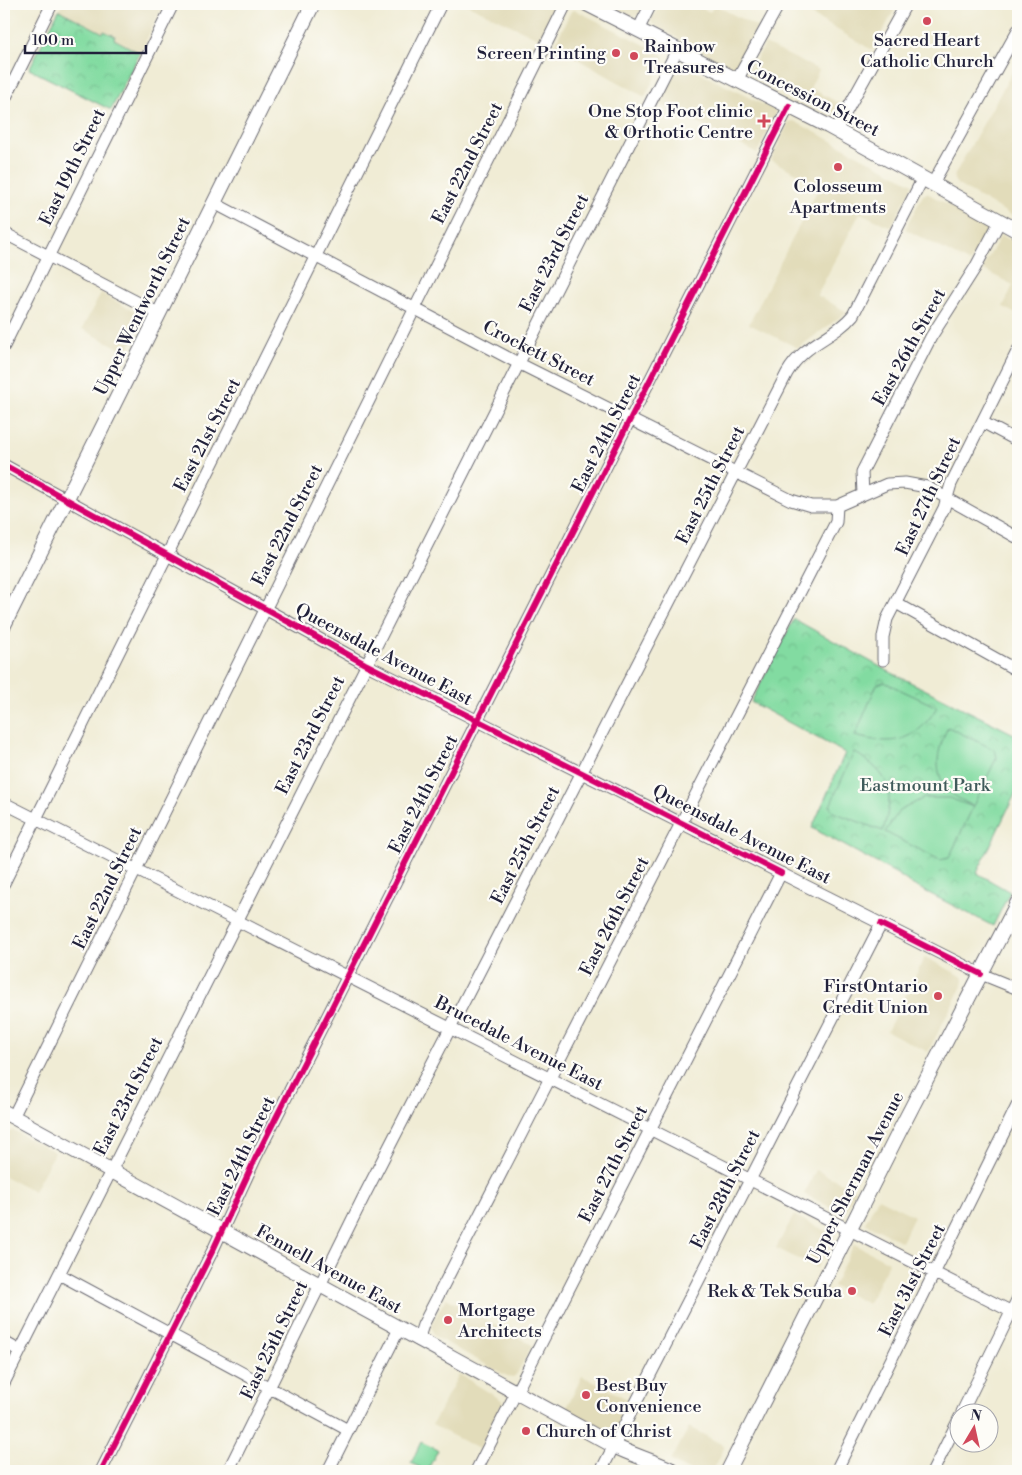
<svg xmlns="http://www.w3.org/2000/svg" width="1022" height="1475" font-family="'Libre Bodoni',serif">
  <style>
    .built { fill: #e2dcba }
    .park { fill: url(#park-crowns); stroke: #527e6e }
    .pitch { fill: #82dba1; stroke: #527e6e }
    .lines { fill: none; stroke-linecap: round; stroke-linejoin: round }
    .minor-casing { stroke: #6a6971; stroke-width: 13 }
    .major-casing { stroke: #6a6971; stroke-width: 16 }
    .minor { stroke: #fff; stroke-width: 11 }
    .major { stroke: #fff; stroke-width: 14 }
    .cycleway-casing { stroke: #fdfcf7; stroke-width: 9 }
    .cycleway { stroke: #d6006c; stroke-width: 6 }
    .poi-dot { fill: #d1495b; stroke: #fdfcf7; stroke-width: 2 }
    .labels { text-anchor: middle; stroke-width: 4.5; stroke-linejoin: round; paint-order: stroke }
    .poi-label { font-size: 18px; fill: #22223b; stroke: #fdfcf7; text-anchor: start }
    .street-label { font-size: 18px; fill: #22223b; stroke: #fdfcf7 }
    .park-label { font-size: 18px; fill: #3f5a5a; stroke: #fdfcf7 }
  </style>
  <defs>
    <pattern id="park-crowns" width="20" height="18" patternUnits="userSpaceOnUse" patternTransform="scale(1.25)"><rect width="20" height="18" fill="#82dba1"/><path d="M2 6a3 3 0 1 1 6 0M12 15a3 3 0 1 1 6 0" fill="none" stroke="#70bc8c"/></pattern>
  </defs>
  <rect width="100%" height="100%" fill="#fdfcf7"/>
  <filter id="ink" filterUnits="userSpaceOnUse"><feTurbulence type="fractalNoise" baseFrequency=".02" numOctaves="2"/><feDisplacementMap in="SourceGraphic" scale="10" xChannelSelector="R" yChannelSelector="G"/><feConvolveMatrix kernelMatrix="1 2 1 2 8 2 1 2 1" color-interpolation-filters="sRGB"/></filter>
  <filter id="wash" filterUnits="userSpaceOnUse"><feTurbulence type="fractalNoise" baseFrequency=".0096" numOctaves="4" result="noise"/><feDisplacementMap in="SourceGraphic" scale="20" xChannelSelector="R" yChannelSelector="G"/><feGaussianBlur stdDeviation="1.12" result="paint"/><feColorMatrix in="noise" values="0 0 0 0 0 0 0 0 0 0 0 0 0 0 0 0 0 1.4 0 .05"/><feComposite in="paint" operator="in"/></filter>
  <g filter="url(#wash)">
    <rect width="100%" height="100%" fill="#f0ecd5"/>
    <path class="built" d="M63 4H164L140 53 59 10Z
      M466 4H557L540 39Z
      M608 4H645L639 14 633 17Z
      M660 4H693L710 12 715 5 757 27 736 70 652 24 651 20Z
      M793 4H898L872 50Z
      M575 10 663 54 664 58 645 97 554 46 571 11Z
      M765 44 819 70 810 88 843 105 838 114 833 115 751 74 750 70Z
      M1018 62V219L958 185 954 180 955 174Z
      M682 64 774 110 776 114 757 153 658 103 677 66Z
      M794 121 913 184 891 227 860 213 817 295 847 312 798 348 749 324 820 185 771 160 789 122Z
      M927 193 986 226 988 230 970 263 905 229 923 195Z
      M1001 235 1018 244V315L1003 307 1013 285 982 269Z
      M101 293 142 316 127 352 82 329Z
      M925 957 963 977 964 982 928 1052 887 1031Z
      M13 1130 55 1152 34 1191 4 1176V1142L8 1133Z
      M816 1170 856 1190 844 1214 804 1194Z
      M878 1198 914 1216 902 1242 865 1223Z
      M794 1215 832 1234V1237L817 1268 776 1248Z
      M854 1244 889 1262 868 1304 833 1286Z
      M446 1298 532 1345 517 1374 513 1377 507 1376 434 1336 431 1325Z
      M459 1374 503 1401 479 1449 432 1425Z
      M582 1376 629 1400 616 1427 606 1429 566 1409Z
      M689 1427 725 1446 713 1471H690L671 1461Z"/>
    <path class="park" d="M59 10 103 33 104 31 115 36 114 39 140 53 111 110 29 69Z
      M794 619 886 670 1018 736V788L977 873 1010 892 993 926 913 885 897 874 812 828 845 753 751 702Z"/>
    <path class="pitch" d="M884 682 937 707C916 743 893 746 855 736L877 684Z
      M948 727 995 750 997 757 973 806C966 802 956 798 950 792 931 773 938 747 948 727Z
      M854 752C891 775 895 789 883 831L833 812 830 806Z
      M924 798H949L973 807 949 858 940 860 885 832 899 811Z
      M421 1442 438 1450 427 1471 411 1463Z"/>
  </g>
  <g filter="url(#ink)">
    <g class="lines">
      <g class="minor-casing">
        <path id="minor" d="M638 30 651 4
          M737 80 779 4
          M4 101 52 4
          M836 130 906 4
          M933 183 1018 30
          M214 203 518 363 791 500 811 506H837L887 484 905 483 927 487 1018 538
          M4 233 158 313
          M4 346 173 4
          M982 422 1018 441
          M4 465 365 664 981 974 1018 989
          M863 494 862 472 931 337 975 268 1000 221
          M896 603 1018 671
          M883 660V637L887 619 944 508 951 484 1018 350
          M4 803 1018 1315
          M4 883 441 4
          M13 1117 566 4
          M59 1274 348 1430
          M418 1340 423 1325 836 522 837 506
          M4 1342 20 1351
          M4 1383 677 50
          M962 1412 1018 1298
          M101 1471 213 1250 256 1157 789 106
          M228 1471 365 1194 787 373C805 342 833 339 853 315L923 178
          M328 1471 399 1329
          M476 1471 781 873
          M601 1471 881 924
          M836 1471 1018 1104
          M933 1471 960 1417"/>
      </g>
      <g class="major-casing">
        <path id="major" d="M587 4 828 126 1018 231
          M4 625 313 4
          M4 1112 614 1446C634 1456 654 1461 674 1471
          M728 1471 898 1134 1018 902"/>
      </g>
      <use href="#minor" class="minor"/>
      <use href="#major" class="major"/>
      <g class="cycleway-casing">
        <path id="cycleway" d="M4 465 365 664 781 873
          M881 924 981 974
          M101 1471 213 1250 256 1157 789 106"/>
      </g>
      <use href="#cycleway" class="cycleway"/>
    </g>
  </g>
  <g class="poi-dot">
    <circle cx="927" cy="21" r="5"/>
    <circle cx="616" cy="53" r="5"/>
    <circle cx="634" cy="56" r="5"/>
    <path d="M761.5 113.5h5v5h5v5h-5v5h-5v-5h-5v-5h5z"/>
    <circle cx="838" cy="167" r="5"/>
    <circle cx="938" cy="996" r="5"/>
    <circle cx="852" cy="1291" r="5"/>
    <circle cx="448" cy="1320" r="5"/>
    <circle cx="586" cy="1395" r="5"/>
    <circle cx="526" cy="1431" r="5"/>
  </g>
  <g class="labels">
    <g class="poi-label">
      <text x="927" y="46" text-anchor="middle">Sacred Heart<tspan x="927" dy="21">Catholic Church</tspan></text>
      <text x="644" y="52">Rainbow<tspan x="644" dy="21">Treasures</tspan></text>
      <text x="606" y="59" text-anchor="end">Screen Printing</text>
      <text x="753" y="117" text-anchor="end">One Stop Foot clinic<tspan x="753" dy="21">&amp; Orthotic Centre</tspan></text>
      <text x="838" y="192" text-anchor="middle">Colosseum<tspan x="838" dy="21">Apartments</tspan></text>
      <text x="928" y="992" text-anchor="end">FirstOntario<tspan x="928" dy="21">Credit Union</tspan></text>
      <text x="842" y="1297" text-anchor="end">Rek &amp; Tek Scuba</text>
      <text x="458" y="1316">Mortgage<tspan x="458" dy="21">Architects</tspan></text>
      <text x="596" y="1391">Best Buy<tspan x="596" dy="21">Convenience</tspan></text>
      <text x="536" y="1437">Church of Christ</text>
    </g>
    <g class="street-label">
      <text transform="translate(813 98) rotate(27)" y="6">Concession Street</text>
      <text transform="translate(467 163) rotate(-63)" y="6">East 22nd Street</text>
      <text transform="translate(72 167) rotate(-64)" y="6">East 19th Street</text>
      <text transform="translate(554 253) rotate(-63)" y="6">East 23rd Street</text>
      <text transform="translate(142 306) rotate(-64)" y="6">Upper Wentworth Street</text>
      <text transform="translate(909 347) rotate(-61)" y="6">East 26th Street</text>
      <text transform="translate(539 353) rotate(27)" y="6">Crockett Street</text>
      <text transform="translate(606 433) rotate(-63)" y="6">East 24th Street</text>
      <text transform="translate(207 435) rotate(-63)" y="6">East 21st Street</text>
      <text transform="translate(710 485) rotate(-63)" y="6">East 25th Street</text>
      <text transform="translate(928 496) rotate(-65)" y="6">East 27th Street</text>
      <text transform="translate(287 525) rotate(-63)" y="6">East 22nd Street</text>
      <text transform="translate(384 654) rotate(28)" y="6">Queensdale Avenue East</text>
      <text transform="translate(310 735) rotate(-63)" y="6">East 23rd Street</text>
      <text transform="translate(423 794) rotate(-63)" y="6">East 24th Street</text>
      <text transform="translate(742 834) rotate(27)" y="6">Queensdale Avenue East</text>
      <text transform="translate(525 845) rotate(-63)" y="6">East 25th Street</text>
      <text transform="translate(107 888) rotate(-64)" y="6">East 22nd Street</text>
      <text transform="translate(614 916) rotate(-63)" y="6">East 26th Street</text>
      <text transform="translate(519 1043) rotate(27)" y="6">Brucedale Avenue East</text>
      <text transform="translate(128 1096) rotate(-63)" y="6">East 23rd Street</text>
      <text transform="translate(241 1156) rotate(-64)" y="6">East 24th Street</text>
      <text transform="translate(613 1164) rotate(-63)" y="6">East 27th Street</text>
      <text transform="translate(855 1178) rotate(-63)" y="6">Upper Sherman Avenue</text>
      <text transform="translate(725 1189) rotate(-63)" y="6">East 28th Street</text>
      <text transform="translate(329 1269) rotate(29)" y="6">Fennell Avenue East</text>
      <text transform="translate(912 1280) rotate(-63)" y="6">East 31st Street</text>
      <text transform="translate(274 1340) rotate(-64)" y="6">East 25th Street</text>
    </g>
    <g class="park-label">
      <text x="925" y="791">Eastmount Park</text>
    </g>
  </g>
  <rect width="1022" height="1475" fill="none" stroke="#fdfcf7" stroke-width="20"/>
  <g transform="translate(974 1428) rotate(9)"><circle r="24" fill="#fdfcf7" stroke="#a5a5ac"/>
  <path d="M0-4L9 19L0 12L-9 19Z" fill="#d1495b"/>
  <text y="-8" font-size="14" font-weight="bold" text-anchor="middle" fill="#22223b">N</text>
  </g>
  <path d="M25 45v8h121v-8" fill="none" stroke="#22223b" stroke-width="2.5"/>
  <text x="32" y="45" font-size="15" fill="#22223b" stroke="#fdfcf7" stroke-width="4" paint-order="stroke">100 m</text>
</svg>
